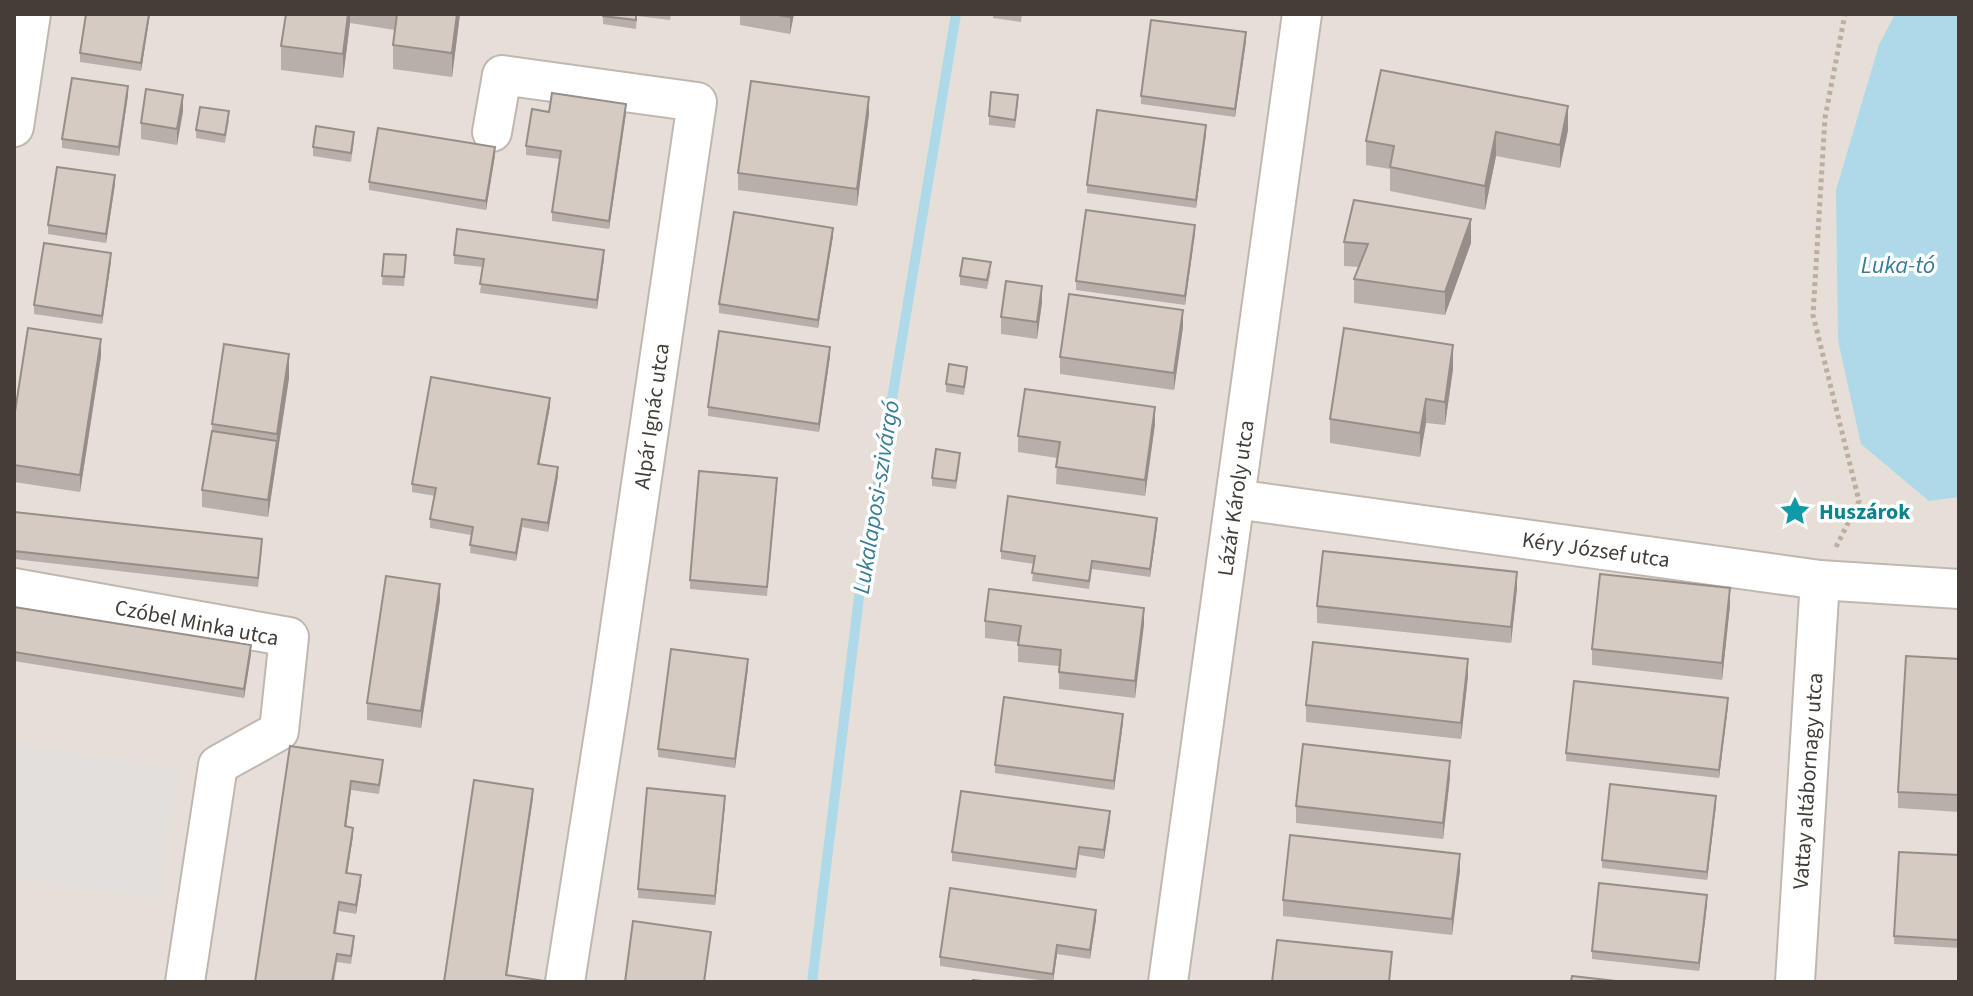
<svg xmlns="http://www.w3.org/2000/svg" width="1973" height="996" font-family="'Source Sans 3',sans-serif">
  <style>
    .residential { fill: #e6dfd8 }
    .parking { fill: #e2dfdd }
    .water { fill: #add9e8 }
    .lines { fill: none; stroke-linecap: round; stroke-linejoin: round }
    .stream { stroke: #add9e8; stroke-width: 10 }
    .street-casing { stroke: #c0b7b0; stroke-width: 42 }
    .path { stroke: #bdaea0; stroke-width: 5; stroke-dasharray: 4 4; stroke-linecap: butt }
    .street { stroke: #fff; stroke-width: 38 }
    .wall { fill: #b8afa8 }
    .shaded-wall { fill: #968e88 }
    .building { fill: #d6cbc3; stroke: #968e88; stroke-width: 2 }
    .labels { text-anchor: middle; stroke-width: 7; stroke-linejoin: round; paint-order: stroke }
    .street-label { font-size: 22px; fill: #453e38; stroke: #fff }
    .culture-label { font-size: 22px; font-weight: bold; fill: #0d838f; stroke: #fff; text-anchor: start }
    .water-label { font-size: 24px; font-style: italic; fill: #397e96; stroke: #fff }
  </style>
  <rect width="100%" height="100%" fill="#f3eee9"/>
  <path class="residential" d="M14 14H1959V982H14Z"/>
  <path class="parking" d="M14 745 178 769 159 900 14 878Z"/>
  <path class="water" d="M1895 14H1959V497L1929 501 1861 444 1838 340 1836 190 1879 45Z"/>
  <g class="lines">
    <path class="stream" d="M812 982 859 597 956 14"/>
    <g class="street-casing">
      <path id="street" d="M14 127 31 14
        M492 132 502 75 697 102 610 696 565 982
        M1235 499 1820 580 1959 589
        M14 588 289 637 279 731 218 765 185 982
        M1168 982 1302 14
        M1795 982 1820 580"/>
    </g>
    <path class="path" d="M1836 547 1859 501 1813 315 1825 118 1845 14"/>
    <use href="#street" class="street"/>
  </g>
  <path class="wall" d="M150 14 141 71 80 62V53Z
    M286 14H460L452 77 393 69V45L395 30 350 23 343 78 281 70V46Z
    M603 14H671L670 20 637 16 636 29 603 24Z
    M740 14H794L790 34 740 25Z
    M993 14H1022L1021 22 993 18Z
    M1246 41 1235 117 1141 104V96Z
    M1381 70 1568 130 1560 168 1496 156 1485 210 1390 191V169L1366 165V141Z
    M128 95 119 156 62 148V139Z
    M1018 104 1015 128 989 125V116Z
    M183 111 177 145 141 139V123Z
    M549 112 626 113 609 229 552 221V212L560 159 526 155V146Z
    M869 114 857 206 738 190V173Z
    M229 120 225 143 196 138V130Z
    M1206 134 1196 208 1087 193V185Z
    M354 141 351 162 313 156V147Z
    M495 155 486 210 369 190V182Z
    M115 184 106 243 48 234V225Z
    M1195 233 1185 305 1076 290V281Z
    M833 236 818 328 719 313V304Z
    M1344 242 1471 243 1445 315 1354 303V279L1359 267 1344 266Z
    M384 254 406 264 404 286 382 285Z
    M454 255 604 258 597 309 480 293 483 267 454 264Z
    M111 261 102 324 34 314V305Z
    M991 271 987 289 960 285V276Z
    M1042 302 1037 339 1001 334V317Z
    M1183 327 1174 390 1060 374V357Z
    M101 356 80 492 14 482V418Z
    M830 356 819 432 708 416V407Z
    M1453 369 1445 425 1426 423 1420 457 1330 443V419Z
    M967 375 964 395 946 392V384Z
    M289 378 268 517 202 507V490L212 431V424Z
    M550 406 539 464 558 476 548 532 522 527 516 561 470 553 471 535 430 528V519L435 496 412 492V484Z
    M1155 424 1145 496 1056 484 1057 458 1018 452V436Z
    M960 461 956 489 932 486V478Z
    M777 486 767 596 690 589V580Z
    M14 512 262 548 258 587 14 559Z
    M1157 526 1150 577 1092 569 1089 589 1032 581 1034 564 1001 559V551Z
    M1517 588 1511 643 1317 623V606Z
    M440 600 421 728 367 720V703Z
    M1730 605 1722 680 1592 665V649Z
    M14 607 251 654 244 698 14 661Z
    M985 621 1144 624 1135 698 1059 689V666L1018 662V642L985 638Z
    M1959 659V812L1898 808V792Z
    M748 668 735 768 658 757V749Z
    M1468 676 1461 739 1306 722V705Z
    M1728 706 1719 778 1566 761V753Z
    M1123 722 1114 790 995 773V765Z
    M290 746 383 768 379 794 351 790 346 827 353 836 347 873 361 883 356 914 339 911 336 933 354 945 351 964 337 962 334 982H255Z
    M1450 777 1443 839 1296 823V806Z
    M725 804 715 905 638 898V889Z
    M1716 805 1707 880 1602 868V860Z
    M1110 819 1104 859 1079 855 1076 878 952 861V852Z
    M1959 855V948L1894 944V936Z
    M1460 870 1452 935 1283 916V900Z
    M1707 904 1699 971 1592 959V951Z
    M1096 919 1090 959 1057 954 1053 982 940 966V957Z"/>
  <path class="shaded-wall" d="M149 14H150L141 71V63Z
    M348 14H350V23L343 78V54Z
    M457 14H460L452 77V53Z
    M791 14H794L790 34V17Z
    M1246 32V41L1235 117V109Z
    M128 86V95L119 156V147Z
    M183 95V111L177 145V129Z
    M869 97V114L857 206V189Z
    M626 104V113L609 229V221Z
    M1568 106V130L1560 168V145Z
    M1206 125V134L1196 208V200Z
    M1496 132V156L1485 210V186Z
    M495 147V155L486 210V201Z
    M115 175V184L106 243V234Z
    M1471 219V243L1445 315V292Z
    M1195 225V233L1185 305V296Z
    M833 228V236L818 328V320Z
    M604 250V258L597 309V300Z
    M111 253V261L102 324V316Z
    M1042 286V302L1037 339V322Z
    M1183 310V327L1174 390V373Z
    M101 339V356L80 492V475Z
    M1453 345V369L1445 425V402Z
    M830 347V356L819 432V424Z
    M289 354V378L277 457V434Z
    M550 398V406L538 472V464Z
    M1426 399V423L1420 457V433Z
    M1155 407V424L1145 496V480Z
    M277 441V457L268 517V500Z
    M558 467V476L548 532V523Z
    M1157 518V526L1150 577V569Z
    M522 519V527L516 561V553Z
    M1517 572V588L1511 643V627Z
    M440 584V600L421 728V711Z
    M1730 588V605L1722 680V663Z
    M1144 608V624L1135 698V681Z
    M251 645V654L244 698V689Z
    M748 659V668L735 768V759Z
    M1468 659V676L1461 739V723Z
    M1728 698V706L1719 778V770Z
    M1123 714V722L1114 790V781Z
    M1450 761V777L1443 839V823Z
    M351 781V790L345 835V826Z
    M533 789V798L506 982V975Z
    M725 796V804L715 905V896Z
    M1716 796V805L1707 880V872Z
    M1110 811V819L1104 859V850Z
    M353 828V836L346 881V873Z
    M1460 854V870L1452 935V919Z
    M361 875V883L356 914V905Z
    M1707 895V904L1699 971V963Z
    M1096 910V919L1090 959V950Z
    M1057 945V954L1053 982V974Z"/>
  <path class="building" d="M86 14H149L141 63 80 53Z
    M286 14H348L343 54 281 46Z
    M397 14H457L452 53 393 45Z
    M603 14H636V20L603 16Z
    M773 14H791L790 17Z
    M1151 20 1246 32 1235 109 1141 96Z
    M1381 70 1568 106 1560 145 1496 132 1485 186 1390 167 1394 146 1366 141Z
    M72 78 128 86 119 147 62 139Z
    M751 81 869 97 857 189 738 173Z
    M146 89 183 95 177 129 141 123Z
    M991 92 1018 95 1015 120 989 116Z
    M552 93 626 104 609 221 552 212 561 151 526 146 532 109 549 112Z
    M200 107 229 111 225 135 196 130Z
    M1097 110 1206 125 1196 200 1087 185Z
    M316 126 354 132 351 153 313 147Z
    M378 128 495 147 486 201 369 182Z
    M57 167 115 175 106 234 48 225Z
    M1354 200 1471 219 1445 292 1354 279 1368 244 1344 242Z
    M1086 210 1195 225 1185 296 1076 281Z
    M734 212 833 228 818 320 719 304Z
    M457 229 604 250 597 300 480 284 484 259 454 255Z
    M44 243 111 253 102 316 34 305Z
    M384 254 406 255 404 277 382 276Z
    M963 258 991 262 987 280 960 276Z
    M1006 281 1042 286 1037 322 1001 317Z
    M1069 294 1183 310 1174 373 1060 357Z
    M28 328 101 339 80 475 14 465V418Z
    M1344 328 1453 345 1445 402 1426 399 1420 433 1330 419Z
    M719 331 830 347 819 424 708 407Z
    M224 344 289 354 277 434 212 424Z
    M949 364 967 367 964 387 946 384Z
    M431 377 550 398 538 464 558 467 548 523 522 519 516 553 470 545 473 527 430 519 436 488 412 484Z
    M1025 389 1155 407 1145 480 1056 467 1060 442 1018 436Z
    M212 431 277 441 268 500 202 490Z
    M936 449 960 453 956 481 932 478Z
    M699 471 777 478 767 587 690 580Z
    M1008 496 1157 518 1150 569 1092 561 1089 581 1032 573 1035 556 1001 551Z
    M14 512 262 539 258 578 14 551Z
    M1323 551 1517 572 1511 627 1317 606Z
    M1600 574 1730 588 1722 663 1592 649Z
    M386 576 440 584 421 711 367 703Z
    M989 589 1144 608 1135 681 1059 672 1061 650 1018 645 1021 626 985 621Z
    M14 607 251 645 244 689 14 652Z
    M1313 642 1468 659 1461 723 1306 705Z
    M671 649 748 659 735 759 658 749Z
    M1906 656 1959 659V795L1898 792Z
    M1574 681 1728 698 1719 770 1566 753Z
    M1004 697 1123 714 1114 781 995 765Z
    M1303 744 1450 761 1443 823 1296 806Z
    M290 746 383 760 379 785 351 781 345 826 353 828 346 873 361 875 356 905 339 902 334 933 354 936 351 956 337 954 332 982H255Z
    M474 780 533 789 506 975 551 982H444Z
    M1610 784 1716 796 1707 872 1602 860Z
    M647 788 725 796 715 896 638 889Z
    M961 791 1110 811 1104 850 1079 847 1076 869 952 852Z
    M1290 835 1460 854 1452 919 1283 900Z
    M1899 852 1959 855V940L1894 936Z
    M1599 883 1707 895 1699 963 1592 951Z
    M950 888 1096 910 1090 950 1057 945 1053 974 940 957Z
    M633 921 711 932 704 982H625Z
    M1277 940 1392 952 1389 982H1272Z
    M1572 976 1625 982H1571Z
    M973 980 991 982H973Z"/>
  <defs>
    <g id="sight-bare" transform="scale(2.4)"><path d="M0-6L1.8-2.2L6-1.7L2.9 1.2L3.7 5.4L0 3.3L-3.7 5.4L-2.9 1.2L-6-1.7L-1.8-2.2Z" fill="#0f9aa8" stroke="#fff" stroke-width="2.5" paint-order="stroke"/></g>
  </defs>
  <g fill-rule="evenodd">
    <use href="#sight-bare" x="1795" y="511"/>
  </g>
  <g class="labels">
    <g class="street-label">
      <text transform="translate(651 416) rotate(-82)" y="8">Alpár Ignác utca</text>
      <text transform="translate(1235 498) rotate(-82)" y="8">Lázár Károly utca</text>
      <text transform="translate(1596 549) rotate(8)" y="8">Kéry József utca</text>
      <text transform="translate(197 622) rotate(11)" y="8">Czóbel Minka utca</text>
      <text transform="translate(1807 781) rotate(-86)" y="8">Vattay altábornagy utca</text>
    </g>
    <g class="culture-label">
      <text x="1819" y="519">Huszárok</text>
    </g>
    <g class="water-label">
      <text x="1898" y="273">Luka-tó</text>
      <text transform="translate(876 497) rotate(-81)" y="8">Lukalaposi-szivárgó</text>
    </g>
  </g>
  <rect width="1973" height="996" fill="none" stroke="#453e38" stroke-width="32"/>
</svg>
